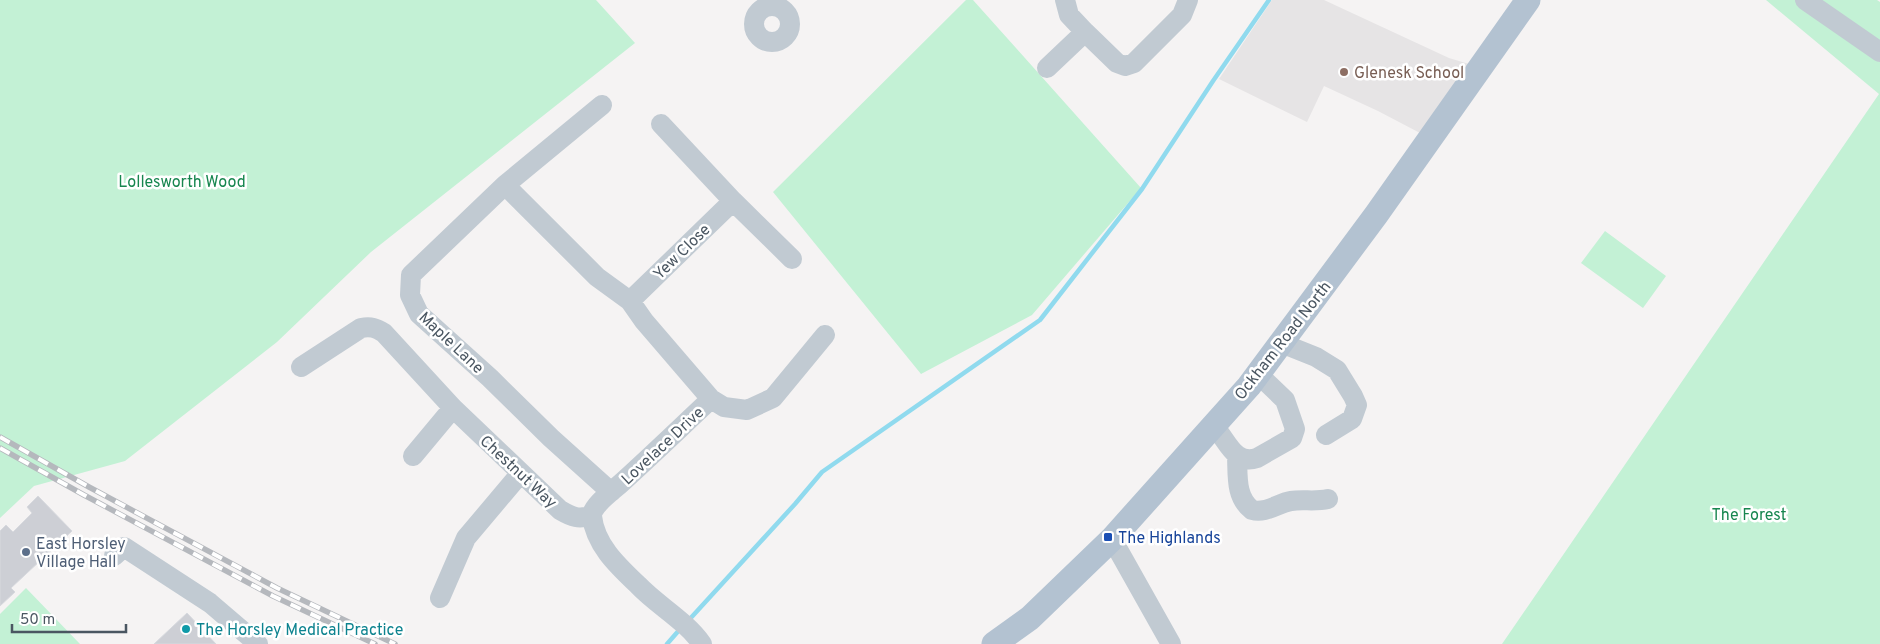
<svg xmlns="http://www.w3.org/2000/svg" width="1880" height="644" font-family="Overpass,sans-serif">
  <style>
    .education { fill: #e6e4e5 }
    .green { fill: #c3f1d5 }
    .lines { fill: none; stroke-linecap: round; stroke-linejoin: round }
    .stream { stroke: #90daee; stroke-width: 4.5 }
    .building { fill: #cdcfd5; stroke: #d7d9de }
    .minor { stroke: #c1cad2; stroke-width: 20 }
    .major { stroke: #b3c2d1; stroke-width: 25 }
    .rail-casing { stroke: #b5b8bd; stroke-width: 5.5 }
    .rail { stroke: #fff; stroke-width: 4; stroke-dasharray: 11; stroke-linecap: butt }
    .education-dot { fill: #8d6e63; stroke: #fff; stroke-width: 2 }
    .transit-dot { fill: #1a4fb4; stroke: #fff; stroke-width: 2 }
    .service-dot { fill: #5c6f8a; stroke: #fff; stroke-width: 2 }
    .culture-dot { fill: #0f9aa8; stroke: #fff; stroke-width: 2 }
    .labels { text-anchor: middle; stroke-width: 5; stroke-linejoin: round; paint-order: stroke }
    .education-label { font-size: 16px; fill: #785e54; stroke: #fff; text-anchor: start }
    .park-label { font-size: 16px; fill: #17864f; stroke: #fff }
    .street-label { font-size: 16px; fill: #4a5661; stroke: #fff }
    .transit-label { font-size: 16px; fill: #164399; stroke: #fff; text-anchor: start }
    .service-label { font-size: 16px; fill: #4e5e75; stroke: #fff; text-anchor: start }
    .culture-label { font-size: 16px; fill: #0d838f; stroke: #fff; text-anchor: start }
  </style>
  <rect width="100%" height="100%" fill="#f5f3f3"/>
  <path class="education" d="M1272 0H1324L1449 58 1469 64 1420 133 1378 111 1324 86 1307 122 1219 79Z"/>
  <path class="green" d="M0 0H596L635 43 371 252 277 342 125 461 34 486 0 518Z
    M966 0H973L1141 188 1032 315 921 374 773 192Z
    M1766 0H1877L1880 2V644H1502L1879 94Z
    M1605 231 1666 276 1643 308 1581 263Z
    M26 588 80 644H0V614Z"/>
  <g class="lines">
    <path class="stream" d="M688 621 795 504 822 472 1040 320 1142 189 1213 81 1269 0
      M667 644 681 628"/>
  </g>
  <path class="building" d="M38 496 72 531 11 588 15 592 0 606V531L6 525 13 532 32 513 27 507Z
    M187 613 216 644H154Z"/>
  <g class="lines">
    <path class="minor" d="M1065 0 1069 15 1085 32
      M1805 0 1880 52
      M754 24a18 18 0 1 1 36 0a18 18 0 1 1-36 0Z
      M1047 68 1085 32 1117 63 1125 66 1134 63 1182 15 1188 0
      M602 105 505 185 411 275 410 295 419 314 490 378 551 438 611 492
      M661 124 733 201 792 259
      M505 185 597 277 630 301 644 321 711 399C680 428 650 457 619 485 611 492 591 507 592 516 595 545 618 566 638 585 658 606 685 620 702 644
      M630 301 733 201
      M1281 343 1316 357 1337 370 1353 396 1357 405 1352 419 1326 435
      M301 367 361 328C371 326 376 328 384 333L453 408 560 510C572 517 579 520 592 515
      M711 399 724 407 747 410 773 398 825 335
      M1213 425C1227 439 1234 466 1257 458L1292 438 1295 429 1285 400 1258 374
      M413 456 453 408
      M1237 456C1238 475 1235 497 1252 510 1266 514 1278 503 1291 501 1303 499 1315 502 1328 499
      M1112 539 1171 644
      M114 556 124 547 210 603 258 644
      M440 598 466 538 520 474"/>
    <path class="major" d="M994 644 1030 618 1112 539 1249 386 1376 215 1528 0"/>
    <g class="rail-casing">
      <path id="rail" d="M0 437 89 487 277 588 395 644
        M0 448 84 495 273 596 375 644"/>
    </g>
    <use href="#rail" class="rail"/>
  </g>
  <circle class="education-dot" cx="1344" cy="72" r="5"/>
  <rect class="transit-dot" x="1103" y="532" width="10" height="10" rx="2.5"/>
  <circle class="service-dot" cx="26" cy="552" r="5"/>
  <circle class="culture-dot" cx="186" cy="629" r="5"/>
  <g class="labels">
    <g class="education-label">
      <text x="1354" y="78">Glenesk School</text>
    </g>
    <g class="park-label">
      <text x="182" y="187">Lollesworth Wood</text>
      <text x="1749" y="520">The Forest</text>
    </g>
    <g class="street-label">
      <text transform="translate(681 251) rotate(-44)" y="6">Yew Close</text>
      <text transform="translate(1282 340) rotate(-52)" y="6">Ockham Road North</text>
      <text transform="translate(452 342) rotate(43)" y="6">Maple Lane</text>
      <text transform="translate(662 445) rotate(-43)" y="6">Lovelace Drive</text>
      <text transform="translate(519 471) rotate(43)" y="6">Chestnut Way</text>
    </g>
    <g class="transit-label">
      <text x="1118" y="543">The Highlands</text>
    </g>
    <g class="service-label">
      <text x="36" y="549">East Horsley<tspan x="36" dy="18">Village Hall</tspan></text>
    </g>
    <g class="culture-label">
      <text x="196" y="635">The Horsley Medical Practice</text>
    </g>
  </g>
  <path d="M12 624v8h114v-8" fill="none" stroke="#4a5661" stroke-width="2.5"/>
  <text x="20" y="624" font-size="15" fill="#4a5661" stroke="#ffffff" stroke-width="4" paint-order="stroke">50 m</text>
</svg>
